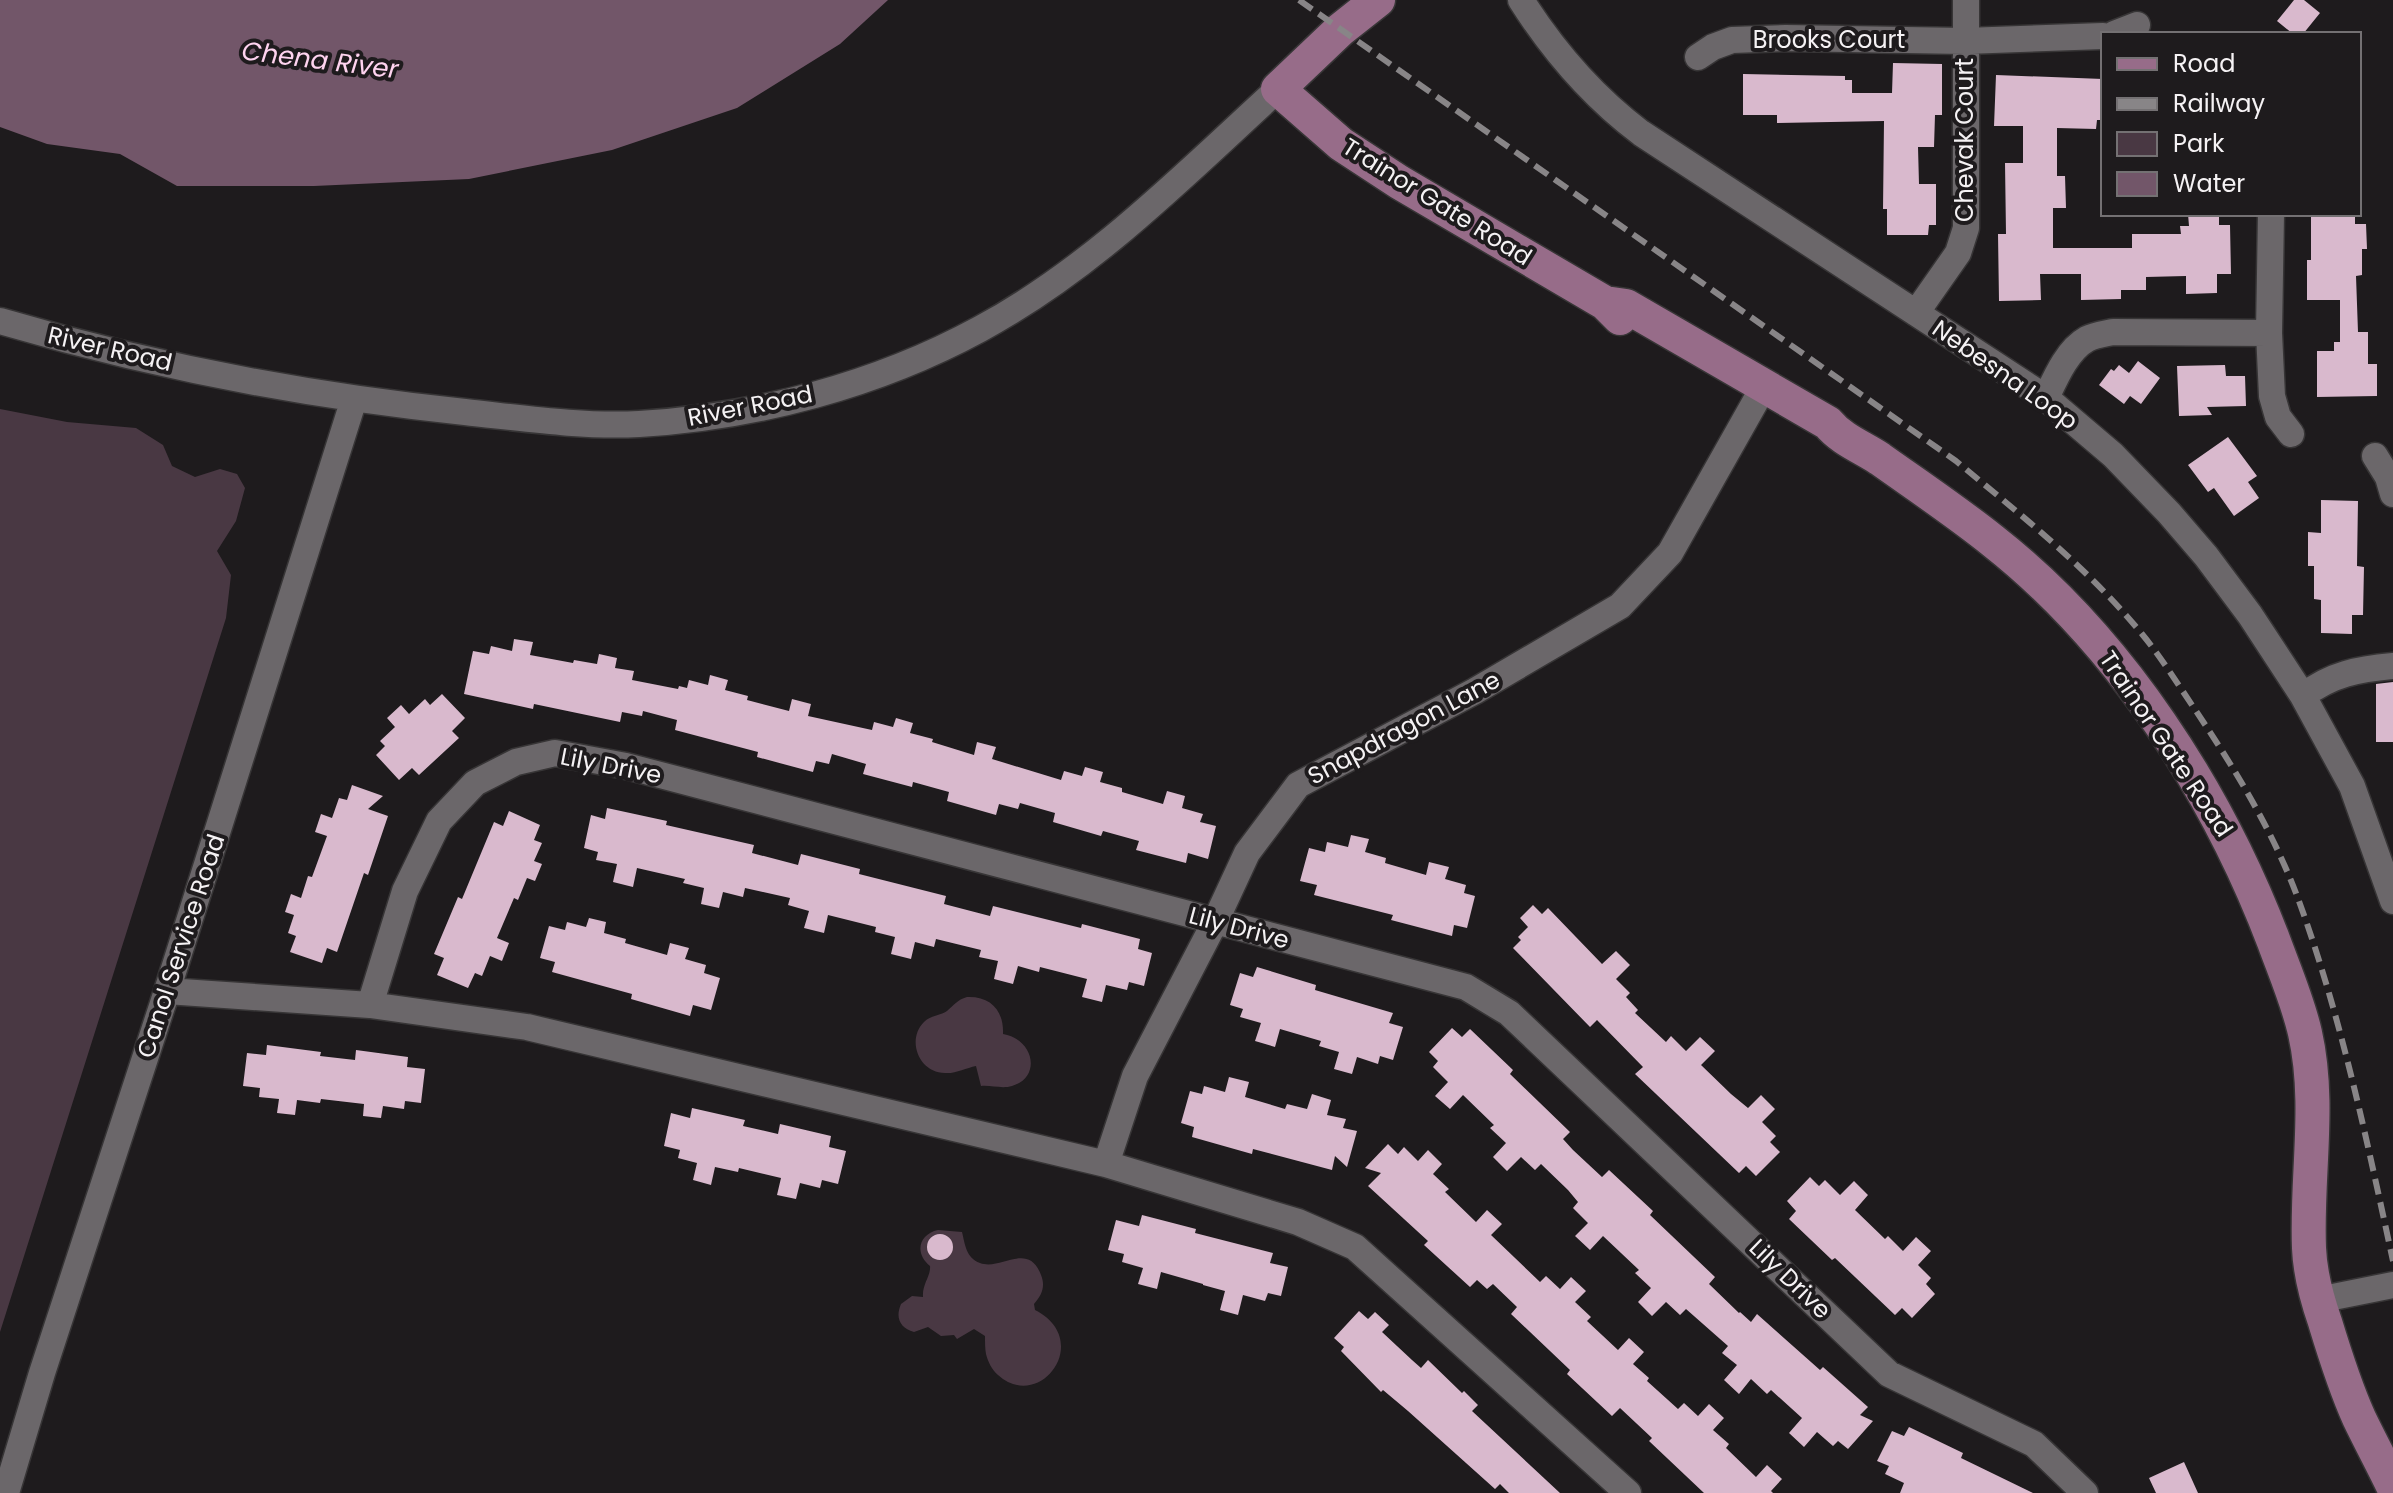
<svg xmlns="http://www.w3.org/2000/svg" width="2393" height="1493" font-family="Poppins,sans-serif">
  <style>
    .green { fill: #493843 }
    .water { fill: #725669 }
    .building { fill: #d9b9cd }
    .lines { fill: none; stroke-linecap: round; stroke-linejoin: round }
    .minor-casing { stroke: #373536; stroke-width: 29 }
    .major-casing { stroke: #373536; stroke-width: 37 }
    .minor { stroke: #6b676a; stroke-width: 26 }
    .major { stroke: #976c89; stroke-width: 34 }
    .rail { stroke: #888587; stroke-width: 6; stroke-dasharray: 16 8; stroke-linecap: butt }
    .labels { text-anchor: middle; stroke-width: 8; stroke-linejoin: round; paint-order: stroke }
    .street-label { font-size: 24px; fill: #f5f2f4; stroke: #1e1b1d }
    .water-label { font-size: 26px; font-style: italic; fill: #fed3ef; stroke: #1e1b1d }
  </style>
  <rect width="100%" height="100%" fill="#1e1b1d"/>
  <path class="green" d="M0 409 67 422 136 428 163 445 172 466 195 477 220 469 237 474 245 488 236 521 217 551 231 575 226 618 0 1332Z
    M967 997C991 996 1004 1011 1003 1034 1034 1039 1042 1077 1012 1086 1002 1089 991 1085 981 1086L976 1066C966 1068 955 1074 945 1073 919 1073 906 1040 924 1022 931 1015 940 1016 947 1011 954 1005 957 1000 967 997Z
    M938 1230 962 1232C965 1244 966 1258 980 1263 1001 1271 1028 1241 1041 1275 1046 1287 1041 1296 1034 1304L1035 1310C1094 1340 1040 1413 998 1375 992 1370 988 1362 986 1354 985 1349 985 1342 985 1336L974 1329 957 1339 954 1335 941 1336 928 1327 914 1332C900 1328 895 1318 901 1304L912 1296 923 1297C922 1284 931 1276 930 1266 914 1253 919 1234 938 1230Z"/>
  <path class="water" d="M0 0H888L840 44 737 108 612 150 469 179 314 186H177L120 154 47 144 0 127Z"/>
  <path class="building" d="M2294 0H2304L2320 13 2303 34H2293L2277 21Z
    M1893 63 1942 64V115H1935L1934 147H1918L1919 184H1936V225H1929L1928 235H1887V209H1883L1884 121 1777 123V115H1743V74L1845 76V80H1852V93H1892Z
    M1996 75 2103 79V120H2097L2096 129 2057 128V176H2065L2066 208H2053V248H2132V234H2181L2180 226H2189L2188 214H2219V225H2230L2231 274H2217V293L2186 294V276L2146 277V290H2121V299L2081 300V274H2040L2041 300 1999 301 1998 234H2006L2005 163H2023V126H1994Z
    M2311 214H2355V224H2366L2367 249H2362V275L2356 276 2358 332H2368V364H2377V396L2317 397V351H2334V342H2340V300H2307V260H2311Z
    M2138 361 2160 378 2141 404 2130 396 2124 404 2099 385 2111 369 2114 371 2119 365 2129 373Z
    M2225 365 2226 376H2245L2246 406 2207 407 2212 415 2179 416 2177 366Z
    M2228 437 2257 476 2248 482 2259 498 2234 516 2214 488 2208 492 2188 465Z
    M2321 500 2358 501 2357 566 2364 567 2363 615H2352V634L2321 633V600L2314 599V566H2308V532L2321 533Z
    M514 639 533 642 530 655 573 663 574 660 597 664 599 654 617 658 615 668 634 671 632 680 678 689 679 686 687 688 689 680 708 685 710 675 728 680 725 690 748 696 747 700 789 711 792 699 811 704 808 716 872 730 874 722 893 727 896 718 913 723 910 733 933 739 932 742 974 755 977 742 996 747 992 759 1061 780 1064 771 1082 776 1085 767 1103 772 1100 782 1122 788V792L1163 804 1167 791 1185 796 1182 808 1203 814 1200 822 1216 826 1208 859 1188 853 1186 863 1136 850 1139 841 1103 831 1101 836 1053 822 1055 813 1020 803 1018 809 999 804 996 815 947 801 949 792 913 782 912 787 863 774 866 764 832 754 829 764 816 761 813 772 757 757 758 752 675 730 677 720 643 711 642 716 622 712 620 722 534 704 533 709 464 694 473 651 489 654 491 646 512 651Z
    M2393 682V742H2376V684Z
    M442 694 465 718 452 731 459 738 419 775 412 768 399 780 376 755 385 746 380 741 395 727 387 718 401 705 409 714 425 699 430 705Z
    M352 785 383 796 368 809 388 816 368 875 364 873 337 952 327 948 322 963 290 952 296 936 288 933 294 915 285 912 291 894 301 898 308 876 312 877 327 836 315 832 321 814 332 818 339 798 347 800Z
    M607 808 667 821 666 825 754 845 752 853 798 865 801 854 860 869 859 874 946 896 944 904 990 916 993 906 1081 928 1082 924 1140 939 1138 949 1152 953 1144 986 1129 982 1127 990 1106 985 1102 1002 1082 997 1087 979 1040 967 1039 972 1018 966 1013 984 994 979 998 961 979 957 981 950 936 939 934 947 915 942 911 959 891 954 895 937 875 932 876 927 828 915 824 933 804 928 809 911 788 905 790 898 745 888 743 897 723 892 719 908 701 904 704 888 683 883 685 879 637 868 633 887 613 882 617 864 596 860 598 852 584 848 591 815 605 819Z
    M509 811 540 825 534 840 542 843 534 861 542 864 535 881 527 878 518 900 514 898 497 938 509 943 502 961 490 956 482 976 475 973 468 988 437 975 444 958 434 954 458 897 462 899 494 822 503 826Z
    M1351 835 1369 839 1365 852 1386 858 1385 863 1426 875 1429 862 1449 867 1445 879 1466 885 1464 893 1475 896 1467 928 1454 925 1452 936 1391 920 1393 915 1314 895 1317 885 1300 881 1309 848 1325 852 1327 842 1348 847Z
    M1533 905 1542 914 1548 908 1602 964 1616 951 1630 965 1616 979 1630 993 1626 997 1638 1010 1635 1013 1666 1042 1671 1036 1686 1051 1700 1037 1715 1051 1701 1065 1731 1094 1748 1108 1761 1095 1775 1109 1762 1122 1776 1136 1770 1142 1780 1152 1756 1176 1746 1166 1739 1173 1635 1074 1643 1067 1597 1020 1590 1027 1513 948 1521 940 1518 937 1528 927 1520 918Z
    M589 918 606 922 604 933 626 939 625 943 667 955 670 943 689 948 685 959 706 965 704 973 720 978 711 1010 693 1005 690 1016 631 999 632 994 552 972 555 962 540 958 549 926 565 930 567 922 586 927Z
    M1257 967 1316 985 1315 990 1393 1013 1389 1023 1403 1027 1393 1060 1380 1056 1378 1064 1357 1057 1352 1074 1334 1069 1339 1052 1319 1046 1321 1041 1280 1029 1275 1047 1255 1041 1261 1023 1240 1017 1243 1009 1230 1005 1240 973 1253 977Z
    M1452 1028 1462 1037 1470 1029 1513 1070 1510 1074 1570 1132 1563 1139 1573 1150 1602 1177 1609 1170 1653 1211 1650 1215 1715 1277 1709 1284 1739 1313 1740 1312 1751 1322 1757 1314 1820 1370 1823 1367 1868 1407 1860 1415 1873 1421 1848 1449 1838 1441 1833 1446 1817 1432 1804 1447 1789 1433 1802 1418 1771 1390 1767 1394 1751 1379 1739 1394 1724 1380 1737 1365 1722 1353 1728 1346 1686 1309 1680 1315 1666 1302 1652 1316 1638 1302 1651 1288 1635 1273 1639 1270 1603 1236 1590 1250 1575 1236 1588 1223 1573 1208 1578 1202 1568 1190 1541 1164 1535 1170 1521 1157 1507 1171 1493 1157 1506 1143 1490 1128 1494 1125 1463 1095 1450 1109 1435 1096 1448 1082 1433 1067 1438 1061 1429 1052Z
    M267 1045 321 1052 320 1056 355 1060 356 1050 408 1057 407 1067 425 1069 421 1103 405 1101 404 1109 383 1106 381 1118 363 1116 364 1104 321 1099 320 1103 297 1100 295 1115 277 1113 279 1099 259 1097 260 1088 243 1086 247 1053 266 1055Z
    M1229 1077 1249 1082 1245 1097 1285 1109 1287 1104 1307 1109 1312 1094 1331 1100 1327 1115 1346 1119 1343 1128 1357 1131 1347 1167 1335 1156 1332 1170 1253 1149 1252 1154 1192 1137 1194 1127 1181 1123 1190 1091 1202 1094 1204 1086 1225 1092Z
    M692 1108 745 1120 743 1126 778 1134 780 1124 831 1136 829 1147 846 1151 838 1184 822 1180 820 1188 800 1183 796 1199 777 1195 781 1178 739 1168 738 1172 715 1167 711 1185 693 1180 697 1163 678 1158 680 1150 664 1146 671 1113 690 1118Z
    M1388 1144 1398 1154 1404 1147 1418 1161 1428 1150 1442 1164 1433 1174 1449 1189 1445 1192 1476 1222 1487 1210 1502 1224 1491 1235 1540 1282 1546 1276 1560 1289 1571 1277 1586 1291 1575 1302 1591 1317 1587 1321 1618 1350 1629 1338 1644 1352 1633 1364 1649 1378 1647 1381 1678 1409 1684 1403 1698 1416 1709 1404 1724 1418 1713 1430 1729 1444 1726 1448 1756 1477 1767 1465 1782 1479 1771 1491 1773 1493H1704L1649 1441 1652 1438 1620 1408 1612 1416 1567 1374 1570 1370 1511 1314 1517 1307 1493 1284 1487 1289 1477 1280 1470 1287 1424 1245 1428 1241 1368 1186 1381 1173 1365 1168Z
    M1810 1177 1819 1186 1825 1180 1840 1195 1854 1181 1868 1195 1855 1210 1885 1239 1888 1236 1903 1251 1916 1237 1931 1251 1918 1265 1931 1278 1926 1284 1935 1294 1912 1318 1902 1308 1895 1315 1835 1258 1832 1260 1789 1219 1796 1211 1787 1201Z
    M1142 1215 1196 1229 1195 1233 1273 1253 1270 1263 1288 1267 1281 1296 1268 1293 1265 1301 1243 1295 1238 1315 1220 1310 1225 1291 1203 1285V1284L1161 1272 1157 1289 1138 1284 1143 1268 1122 1262 1124 1254 1108 1250 1116 1220 1139 1226Z
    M927 1247a13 13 0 1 1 26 0a13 13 0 1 1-26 0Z
    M1359 1311 1368 1319 1375 1312 1389 1325 1382 1332 1412 1360 1421 1368 1428 1360 1462 1393 1464 1391 1478 1405 1472 1411 1560 1493H1509L1500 1484 1495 1489 1408 1411 1383 1390 1381 1392 1341 1351 1344 1347 1334 1338Z
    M1909 1427 1963 1453 1961 1458 2033 1493H1900L1904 1483 1885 1474 1889 1466 1877 1461 1892 1431 1904 1436Z
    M2184 1462 2198 1493H2156L2149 1478Z"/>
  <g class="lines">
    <g class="minor-casing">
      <path id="minor" d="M1521 0C1554 52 1592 96 1641 133L2046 398 2113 455 2169 513 2206 556 2250 615 2303 696 2352 786 2393 901
        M2114 34 2137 25
        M1698 57 1713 47 1732 40 1786 38 1965 41 2103 36
        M2271 214 2269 333 2272 396 2278 417 2291 434
        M1916 313 1958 253 1966 228V0
        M0 321C152 366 308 396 465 412 522 418 582 427 639 424 756 417 877 385 980 329 1093 268 1184 175 1278 89
        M2046 398C2055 379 2067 350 2087 339 2095 335 2104 334 2113 332L2269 333
        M2375 456 2388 477 2393 494
        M2303 696C2331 674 2359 669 2393 666
        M167 991 370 1005 527 1027 1106 1164 1298 1222 1355 1247 1628 1493
        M370 1005 405 891 439 821 475 783 516 762 555 753 626 766 1466 987 1509 1013 1889 1374 2034 1444 2085 1493
        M1106 1164 1135 1076 1215 922 1247 853 1298 785 1475 691 1620 606 1670 553 1758 397
        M2318 1300 2393 1285
        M6 1493 42 1373 167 991 354 399"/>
    </g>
    <g class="major-casing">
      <path id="major" d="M1378 0 1340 30 1278 89 1341 144 1399 182 1605 303 1620 318
        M1605 303 1626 306 1828 423C1842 440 1862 447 1880 459 1918 486 1957 512 1993 541 2120 641 2217 792 2274 942 2285 972 2298 1002 2305 1033 2321 1104 2306 1176 2309 1248 2310 1273 2317 1299 2325 1322 2335 1355 2345 1387 2359 1418 2370 1441 2382 1463 2393 1486"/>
    </g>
    <use href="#minor" class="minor"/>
    <use href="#major" class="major"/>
    <path class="rail" d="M1299 0 1956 461C2021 515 2088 568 2142 634 2161 657 2177 683 2194 708 2235 769 2275 834 2300 904 2342 1020 2367 1141 2393 1261"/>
  </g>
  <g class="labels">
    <g class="street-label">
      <text x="1829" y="48">Brooks Court</text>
      <text transform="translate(1965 140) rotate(-90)" y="8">Chevak Court</text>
      <text transform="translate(1437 202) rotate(32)" y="8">Trainor Gate Road</text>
      <text transform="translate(110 349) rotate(13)" y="8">River Road</text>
      <text transform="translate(2005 375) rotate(35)" y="8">Nebesna Loop</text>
      <text transform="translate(750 406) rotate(-11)" y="8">River Road</text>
      <text transform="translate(1404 728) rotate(-28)" y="8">Snapdragon Lane</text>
      <text transform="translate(2166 744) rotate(56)" y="8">Trainor Gate Road</text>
      <text transform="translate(611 766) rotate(11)" y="8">Lily Drive</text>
      <text transform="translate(1239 928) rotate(15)" y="8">Lily Drive</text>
      <text transform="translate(181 946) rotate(-72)" y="8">Canol Service Road</text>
      <text transform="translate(1790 1279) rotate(44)" y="8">Lily Drive</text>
    </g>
    <g class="water-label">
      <text transform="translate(320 60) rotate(7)" y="9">Chena River</text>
    </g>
  </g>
  <rect x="2101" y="32" width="260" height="184" fill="#1e1b1d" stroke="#747173" stroke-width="2"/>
  <rect x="2117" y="58" width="40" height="12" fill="#976c89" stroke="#747173" stroke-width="2"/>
  <text x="2173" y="72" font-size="24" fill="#f5f2f4">Road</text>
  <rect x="2117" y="98" width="40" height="12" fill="#888587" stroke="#747173" stroke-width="2"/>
  <text x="2173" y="112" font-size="24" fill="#f5f2f4">Railway</text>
  <rect x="2117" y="132" width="40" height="24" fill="#493843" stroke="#747173" stroke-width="2"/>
  <text x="2173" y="152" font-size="24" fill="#f5f2f4">Park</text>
  <rect x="2117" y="172" width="40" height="24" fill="#725669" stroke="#747173" stroke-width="2"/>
  <text x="2173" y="192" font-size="24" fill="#f5f2f4">Water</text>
</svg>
